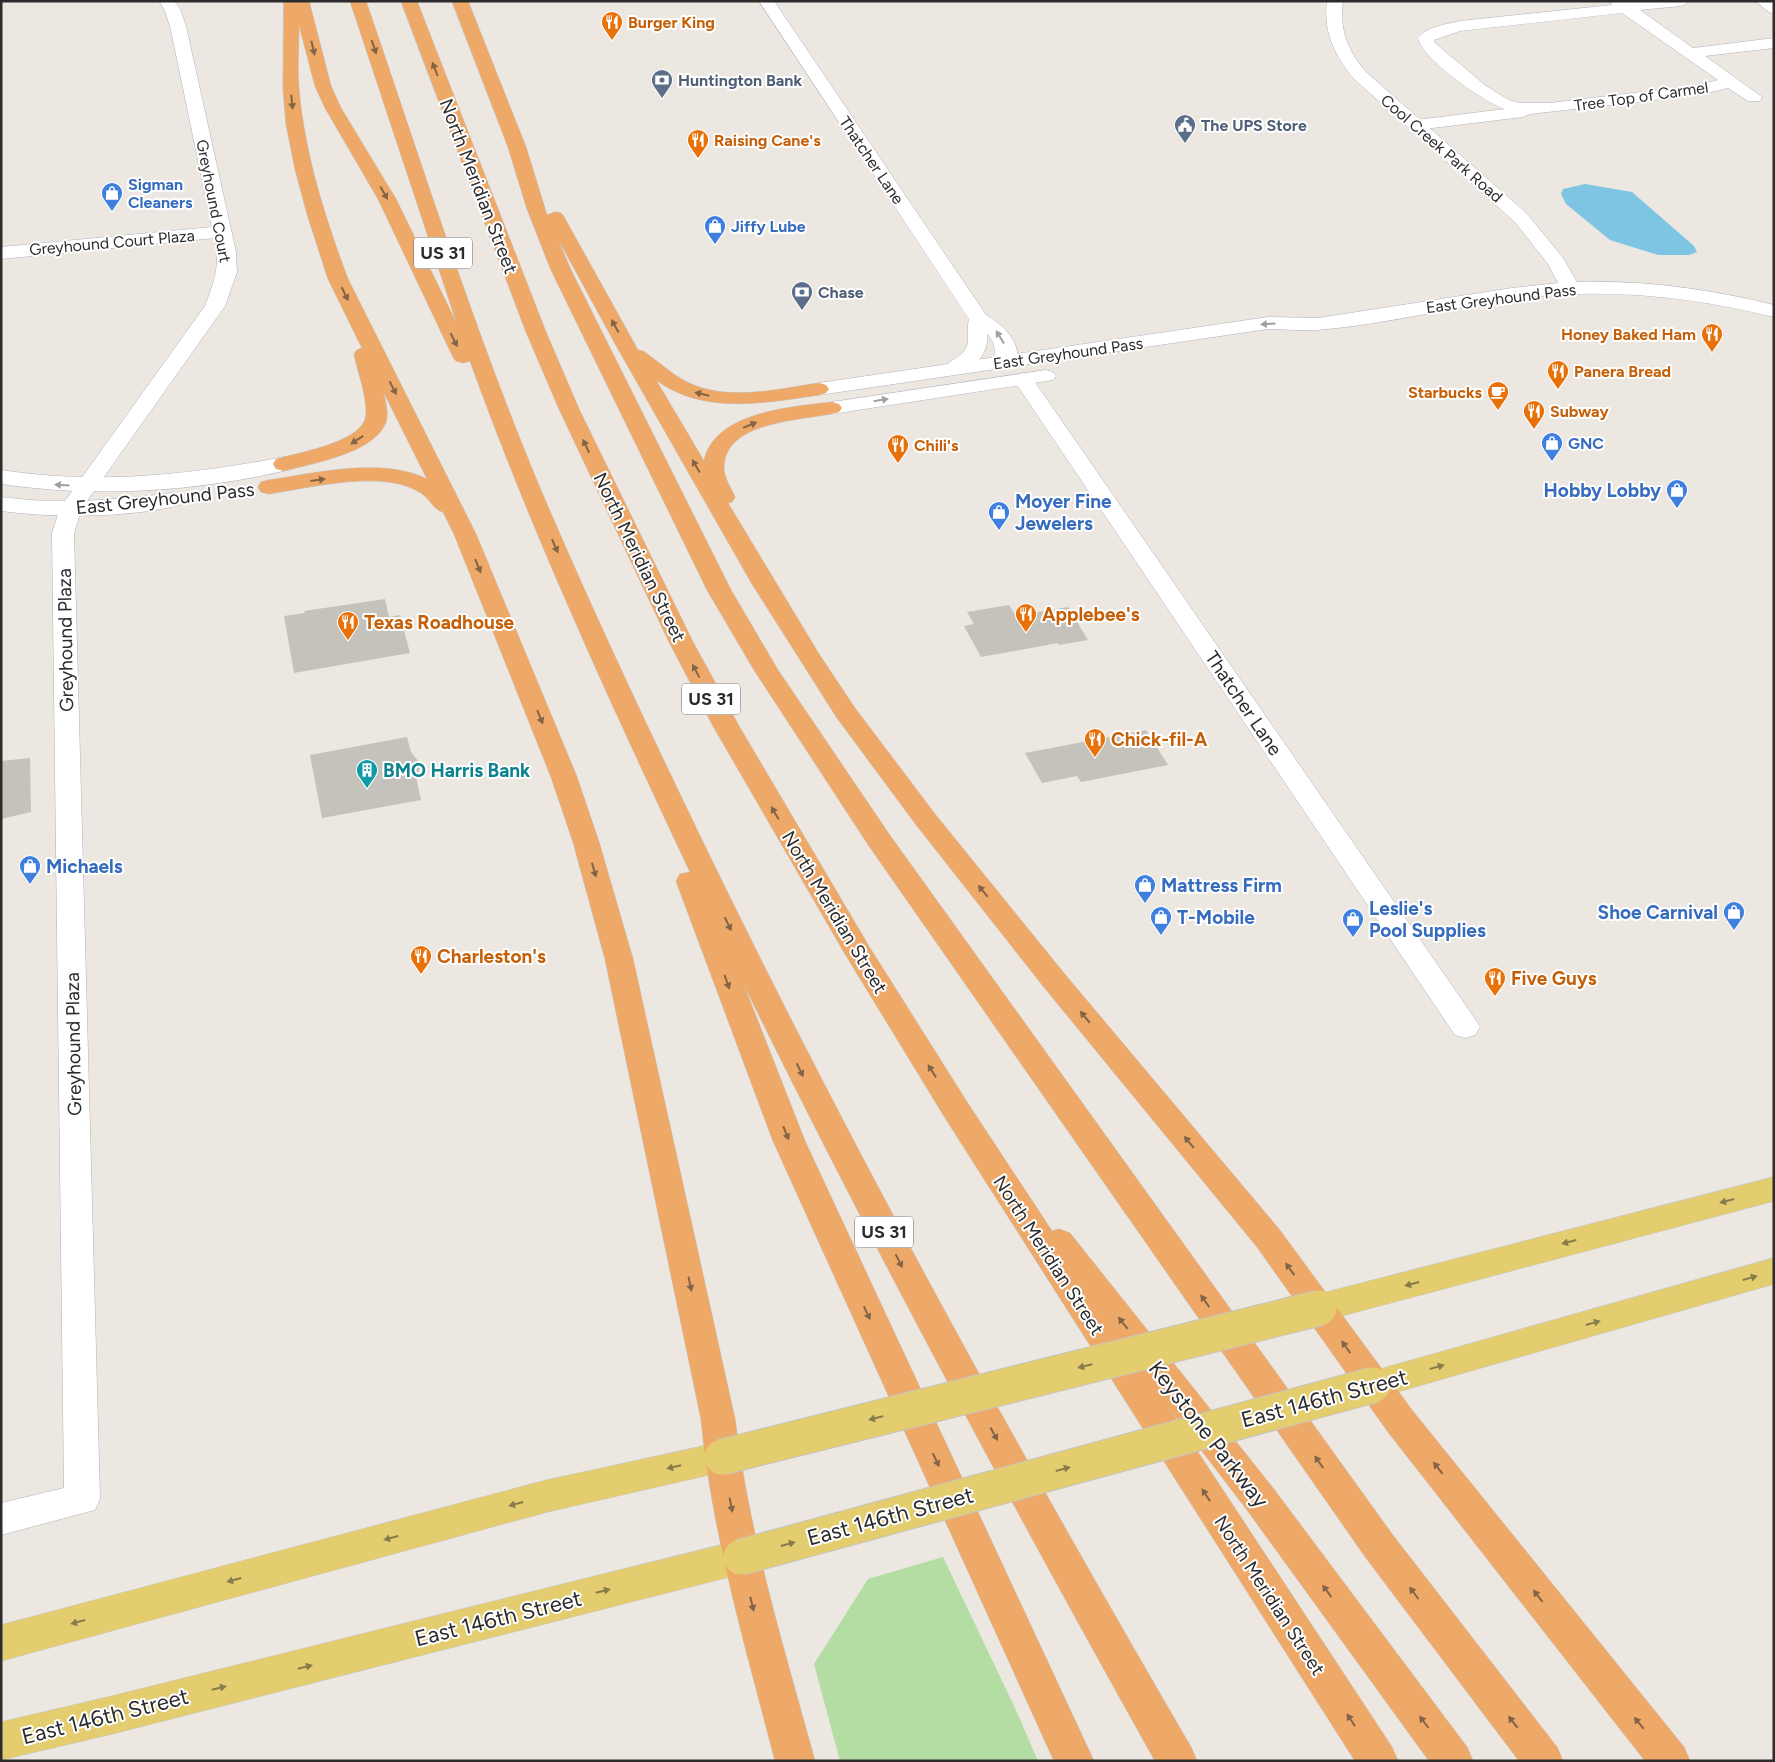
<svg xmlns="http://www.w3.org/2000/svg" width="1775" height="1762" font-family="Figtree,sans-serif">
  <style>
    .green { fill: #b3dda2 }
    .water { fill: #7ec4e3 }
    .building { fill: #c5c1bb }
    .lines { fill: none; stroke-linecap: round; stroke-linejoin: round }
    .minor-casing { stroke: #b0b1bb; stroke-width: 1 }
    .tertiary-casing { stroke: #b0b1bb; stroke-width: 1 }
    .primary-casing { stroke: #c4c4c4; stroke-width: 1 }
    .motorway-casing { stroke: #c4c4c4; stroke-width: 1 }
    .minor { fill: #fff; fill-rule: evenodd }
    .tertiary { fill: #fff; fill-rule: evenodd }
    .primary { fill: #e3cd6e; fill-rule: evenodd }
    .motorway { fill: #eea969; fill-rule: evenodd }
    .primary-bridge-casing { stroke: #c4c4c4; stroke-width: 37; stroke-linecap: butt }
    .primary-bridge { stroke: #e3cd6e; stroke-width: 35 }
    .oneway { fill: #836447 }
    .oneway2 { fill: #a0a0a0 }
    .oneway3 { fill: #887c4d }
    .labels { text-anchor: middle; stroke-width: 4; stroke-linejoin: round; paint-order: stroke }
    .far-food-label { font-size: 16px; font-weight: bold; fill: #c56008; stroke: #fff; text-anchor: start }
    .far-service-label { font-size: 16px; font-weight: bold; fill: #4e5e75; stroke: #fff; text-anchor: start }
    .far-street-label { font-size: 16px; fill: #2c2c2c; stroke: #fff }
    .far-shop-label { font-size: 16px; font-weight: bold; fill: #366cbe; stroke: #fff; text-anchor: start }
    .shield { fill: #fff; stroke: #6b6b6b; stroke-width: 1 }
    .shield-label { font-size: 18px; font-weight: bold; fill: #2c2c2c }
    .street-label { font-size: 19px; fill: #2c2c2c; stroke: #fff }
    .shop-label { font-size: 19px; font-weight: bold; fill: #366cbe; stroke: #fff; text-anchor: start }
    .food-label { font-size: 19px; font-weight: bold; fill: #c56008; stroke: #fff; text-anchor: start }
    .culture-label { font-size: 19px; font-weight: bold; fill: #0d838f; stroke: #fff; text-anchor: start }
    .near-street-label { font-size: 22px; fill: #2c2c2c; stroke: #fff }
  </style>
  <rect width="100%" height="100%" fill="#ece7e0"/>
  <path class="green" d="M943 1557 1015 1708 1038 1761H840L814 1664 868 1579Z"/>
  <path class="water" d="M1585 184 1632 192 1694 246 1697 252 1689 255H1658L1610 240 1566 204 1561 194 1563 189Z"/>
  <path class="building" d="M385 599 389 617 400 615 410 653 294 673 284 616 305 613 304 611Z
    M1009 605 1016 616 1068 607 1088 640 1059 645 1058 643 981 657 964 626 974 624 967 612Z
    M1146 730 1168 765 1081 782 1077 776 1042 783 1025 753Z
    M407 737 411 752 419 762 420 769 416 777 421 800 322 818 310 755Z
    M30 758 31 812 1 819V761Z"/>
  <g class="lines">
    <g class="minor-casing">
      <path id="minor" d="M159 1H174L180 9 186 26 236 252 237 272 225 306 82 508 74 533 100 1499 95 1510 1 1535V1503L64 1488 52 533 60 508 205 306C215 280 220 266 215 238L1 259V247L212 227 170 26 164 9Z
        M759 1H774L986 315C1002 324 1027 346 1013 366L1006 368 999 366C992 356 999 345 987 334 990 355 968 378 947 372L944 368C949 360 960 358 965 350 971 342 966 329 969 319Z
        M1610 1H1688L1686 4 1681 6 1640 10 1693 48 1774 38V48L1705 56 1762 97 1760 101H1748L1728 88 1699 95 1530 114 1523 117 1416 130 1410 129 1407 125 1410 121 1416 120 1505 109C1485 103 1421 58 1418 38 1426 27 1447 24 1460 21L1612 5ZM1622 13 1718 80 1699 85 1550 103H1519L1509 100 1486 86 1435 43 1434 40 1460 31Z
        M1755 1H1773L1774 14 1769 12Z
        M1023 373 1030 375 1475 1019 1480 1027 1475 1035 1465 1038 1455 1035 1013 379 1016 375Z"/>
    </g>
    <g class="tertiary-casing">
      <path id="tertiary" d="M1327 1H1343C1339 30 1348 51 1366 72L1527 214 1563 258 1577 282C1644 280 1709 289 1774 305V317C1697 298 1620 289 1541 296 1466 303 1393 324 1317 330 1301 331 1284 329 1268 329L819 395 812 393 809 389 812 385 819 383 1268 317 1318 318 1512 288 1558 283 1548 264 1515 222 1354 79C1335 55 1323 33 1327 1Z
        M1046 370 1053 372 1056 376 1053 380 832 414 825 412 822 408 825 404 832 402Z
        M284 457 292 459 295 464 292 469C197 492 97 498 1 484V470C99 485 188 475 284 457Z
        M172 493 180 495 183 500 180 505C127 518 55 518 1 511V497C59 505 115 500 172 493Z"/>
    </g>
    <g class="primary-casing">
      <path id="primary" d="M1774 1177V1201L1319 1322 1307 1318 1302 1308 1307 1298 1319 1294Z
        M1774 1258V1284L1373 1399 1361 1395 1356 1385 1361 1375 1373 1371Z
        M722 1442 735 1446 740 1457 735 1468 722 1472 547 1512 1 1661V1625L547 1480Z
        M741 1540 754 1545 759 1557 754 1569 741 1574 108 1735 1 1760V1722L108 1697Z"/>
    </g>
    <g class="motorway-casing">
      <path id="motorway" d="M284 1H309L331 86 341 108 396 199 457 324 350 1H366C423 167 475 334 543 495 593 612 647 726 702 840 852 1150 1018 1450 1191 1747L1197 1761H1155C1012 1505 872 1246 743 983L805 1141 1094 1761H1054L773 1141 676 881 680 874 690 872C611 704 533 536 470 361L463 363 456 361 453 357 378 199 325 108 315 86 299 25C299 46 297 68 299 90 305 155 325 218 348 279L476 534 577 777 599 842 633 959 735 1419C749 1535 784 1648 815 1761H775C746 1648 712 1535 701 1419L605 959 573 842 551 777 454 534 443 512C435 510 431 502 426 497 421 492 412 488 406 486 369 473 307 488 269 494L261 492 258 487 261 482 269 480C316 473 382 457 427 479L383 391C385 400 389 412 386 422 375 453 313 463 284 471L276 469 273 464 276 459C298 453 364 442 366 415 367 395 358 374 354 354L357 350 362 348 328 279 307 214 295 169 286 124 283 89Z
        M401 1H417L546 332 579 409 693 642 739 726 870 948 969 1105 1052 1231 1059 1229 1070 1233 1273 1488 1467 1747 1473 1761H1429L1247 1510 1169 1408 1392 1747 1398 1761H1355L947 1121 845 954 713 726 669 642 559 409 526 332Z
        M452 1H468L526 147 547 215 555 212 561 213 564 217 638 350 643 351C658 361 671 374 687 382 726 402 778 389 819 383L826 385 829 389 826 393 819 395C764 403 704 415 656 380L704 461C714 412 791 407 832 402L839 404 842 408 839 412C806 421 724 419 724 468 724 478 731 488 735 497L732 502 728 503 819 654 855 708 935 814 1063 972 1279 1229 1412 1410 1684 1747 1690 1761H1645L1388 1432 1257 1247 1043 986 917 826 837 718 752 584 618 349 557 237 571 270 731 590 778 670 889 834 1392 1534 1557 1747 1563 1761H1519L1366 1558 869 846 754 670 707 590 551 270 527 209 508 147Z"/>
    </g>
    <use href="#minor" class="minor"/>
    <use href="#tertiary" class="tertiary"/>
    <use href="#primary" class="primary"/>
    <use href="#motorway" class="motorway"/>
    <g class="primary-bridge-casing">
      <path id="primary-bridge" d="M722 1457 1319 1308
        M741 1557 1373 1385"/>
    </g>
    <use href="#primary-bridge" class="primary-bridge"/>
  </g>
  <defs><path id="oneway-solid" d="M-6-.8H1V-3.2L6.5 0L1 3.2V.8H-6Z" transform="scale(1.25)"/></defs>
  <g class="oneway">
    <use href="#oneway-solid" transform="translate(374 47) rotate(71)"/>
    <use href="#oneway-solid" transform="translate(313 48) rotate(77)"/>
    <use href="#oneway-solid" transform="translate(435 69) rotate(-111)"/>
    <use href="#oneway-solid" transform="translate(292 102) rotate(84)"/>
    <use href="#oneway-solid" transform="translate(384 193) rotate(61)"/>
    <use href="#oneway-solid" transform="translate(345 294) rotate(64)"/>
    <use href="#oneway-solid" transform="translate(615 326) rotate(-119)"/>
    <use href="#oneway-solid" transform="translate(454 340) rotate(63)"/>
    <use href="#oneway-solid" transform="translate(393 388) rotate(63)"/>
    <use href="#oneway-solid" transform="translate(702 394) rotate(-167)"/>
    <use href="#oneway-solid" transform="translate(750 425) rotate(-22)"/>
    <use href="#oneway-solid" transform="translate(357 440) rotate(147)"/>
    <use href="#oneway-solid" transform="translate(586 446) rotate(-115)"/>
    <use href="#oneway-solid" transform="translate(696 466) rotate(-120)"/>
    <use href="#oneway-solid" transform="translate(318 480) rotate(-8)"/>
    <use href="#oneway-solid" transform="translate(555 546) rotate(66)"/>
    <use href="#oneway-solid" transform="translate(478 566) rotate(68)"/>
    <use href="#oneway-solid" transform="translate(696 671) rotate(-118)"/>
    <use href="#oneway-solid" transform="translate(540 717) rotate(68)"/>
    <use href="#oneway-solid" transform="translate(775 813) rotate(-120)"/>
    <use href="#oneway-solid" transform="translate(594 870) rotate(74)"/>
    <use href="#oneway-solid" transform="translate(983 891) rotate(-129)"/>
    <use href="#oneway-solid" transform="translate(728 924) rotate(64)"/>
    <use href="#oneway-solid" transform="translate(727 982) rotate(70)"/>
    <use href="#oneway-solid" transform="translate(1085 1017) rotate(-130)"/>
    <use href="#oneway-solid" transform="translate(800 1070) rotate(64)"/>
    <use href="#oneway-solid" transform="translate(932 1071) rotate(-122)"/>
    <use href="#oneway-solid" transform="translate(786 1133) rotate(68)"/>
    <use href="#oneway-solid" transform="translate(1189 1142) rotate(-129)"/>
    <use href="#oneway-solid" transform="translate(899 1261) rotate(63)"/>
    <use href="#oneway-solid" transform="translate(1290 1269) rotate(-126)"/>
    <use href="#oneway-solid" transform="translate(690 1284) rotate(78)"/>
    <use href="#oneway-solid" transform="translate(1205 1301) rotate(-125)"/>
    <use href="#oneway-solid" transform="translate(867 1313) rotate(65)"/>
    <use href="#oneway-solid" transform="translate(1123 1323) rotate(-128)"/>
    <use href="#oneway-solid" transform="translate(1346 1347) rotate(-125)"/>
    <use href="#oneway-solid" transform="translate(994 1434) rotate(61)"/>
    <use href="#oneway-solid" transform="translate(936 1460) rotate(65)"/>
    <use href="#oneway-solid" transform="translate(1319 1462) rotate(-125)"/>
    <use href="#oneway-solid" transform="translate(1438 1468) rotate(-128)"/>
    <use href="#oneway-solid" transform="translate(1206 1495) rotate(-123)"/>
    <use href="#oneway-solid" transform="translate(731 1505) rotate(79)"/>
    <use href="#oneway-solid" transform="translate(1327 1591) rotate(-126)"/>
    <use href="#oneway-solid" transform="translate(1414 1593) rotate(-127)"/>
    <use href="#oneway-solid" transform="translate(1538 1596) rotate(-128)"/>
    <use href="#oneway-solid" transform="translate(752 1604) rotate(76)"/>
    <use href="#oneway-solid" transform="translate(1351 1720) rotate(-123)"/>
    <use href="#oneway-solid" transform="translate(1424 1722) rotate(-127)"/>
    <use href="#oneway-solid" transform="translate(1513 1722) rotate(-128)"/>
    <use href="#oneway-solid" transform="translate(1639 1723) rotate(-129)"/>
  </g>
  <g class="oneway2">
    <use href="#oneway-solid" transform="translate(1268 324) rotate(176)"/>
    <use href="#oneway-solid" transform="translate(1000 337) rotate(-122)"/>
    <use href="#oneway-solid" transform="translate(881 400) rotate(-9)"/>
    <use href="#oneway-solid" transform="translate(62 485) rotate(-177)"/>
  </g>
  <g class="oneway3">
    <use href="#oneway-solid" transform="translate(1727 1201) rotate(165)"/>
    <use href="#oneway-solid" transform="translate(1569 1242) rotate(165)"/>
    <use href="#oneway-solid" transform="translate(1750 1278) rotate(-16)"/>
    <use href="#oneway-solid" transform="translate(1412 1284) rotate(165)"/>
    <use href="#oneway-solid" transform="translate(1593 1323) rotate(-16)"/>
    <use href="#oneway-solid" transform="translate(1085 1366) rotate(166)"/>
    <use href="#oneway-solid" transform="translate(1437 1367) rotate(-16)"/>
    <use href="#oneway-solid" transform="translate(876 1418) rotate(166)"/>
    <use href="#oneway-solid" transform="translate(674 1467) rotate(167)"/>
    <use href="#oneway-solid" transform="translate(1063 1469) rotate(-15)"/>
    <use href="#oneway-solid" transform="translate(516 1504) rotate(165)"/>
    <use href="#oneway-solid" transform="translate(391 1538) rotate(165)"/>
    <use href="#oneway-solid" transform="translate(788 1544) rotate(-15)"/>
    <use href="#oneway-solid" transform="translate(234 1580) rotate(165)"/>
    <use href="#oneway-solid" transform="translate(603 1591) rotate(-14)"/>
    <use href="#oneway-solid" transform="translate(78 1622) rotate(165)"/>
    <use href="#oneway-solid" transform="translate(305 1667) rotate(-14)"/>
    <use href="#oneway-solid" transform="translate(219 1688) rotate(-14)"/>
  </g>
  <defs>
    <g id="restaurant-pin" transform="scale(1.125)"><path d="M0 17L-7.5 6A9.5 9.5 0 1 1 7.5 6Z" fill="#e8710a" stroke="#fff"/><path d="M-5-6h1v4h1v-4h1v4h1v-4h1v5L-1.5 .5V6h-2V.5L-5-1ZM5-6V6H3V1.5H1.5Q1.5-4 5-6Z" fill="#fff"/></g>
    <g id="bank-pin" transform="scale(1.125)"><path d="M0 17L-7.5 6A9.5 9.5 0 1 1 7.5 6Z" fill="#5c6f8a" stroke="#fff"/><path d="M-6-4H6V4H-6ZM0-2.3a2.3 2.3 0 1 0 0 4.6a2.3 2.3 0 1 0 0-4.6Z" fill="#fff"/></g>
    <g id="civic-pin" transform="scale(1.125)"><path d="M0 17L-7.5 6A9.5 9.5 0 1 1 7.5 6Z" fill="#5c6f8a" stroke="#fff"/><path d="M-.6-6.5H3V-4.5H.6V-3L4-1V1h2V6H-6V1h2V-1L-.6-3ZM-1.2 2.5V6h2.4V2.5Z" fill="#fff"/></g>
    <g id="shop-pin" transform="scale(1.125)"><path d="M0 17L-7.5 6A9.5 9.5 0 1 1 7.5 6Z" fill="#3f7fe0" stroke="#fff"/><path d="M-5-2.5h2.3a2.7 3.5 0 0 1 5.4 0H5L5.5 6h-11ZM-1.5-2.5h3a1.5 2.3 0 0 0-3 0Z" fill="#fff"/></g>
    <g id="cafe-pin" transform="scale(1.125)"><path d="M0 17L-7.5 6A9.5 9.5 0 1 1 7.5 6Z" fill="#e8710a" stroke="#fff"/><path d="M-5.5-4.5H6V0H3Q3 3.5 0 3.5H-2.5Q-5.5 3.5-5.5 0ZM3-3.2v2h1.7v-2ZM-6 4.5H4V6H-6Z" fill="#fff"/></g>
    <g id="building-pin" transform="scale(1.125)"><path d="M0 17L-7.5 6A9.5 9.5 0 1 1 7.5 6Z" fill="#0f9aa8" stroke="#fff"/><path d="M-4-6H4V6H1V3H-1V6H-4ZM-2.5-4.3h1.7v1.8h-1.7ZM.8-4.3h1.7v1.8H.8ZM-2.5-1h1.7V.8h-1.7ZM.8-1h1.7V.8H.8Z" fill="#fff"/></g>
  </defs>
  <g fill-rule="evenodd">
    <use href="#restaurant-pin" x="612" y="22"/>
    <use href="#bank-pin" x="662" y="80"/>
    <use href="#civic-pin" x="1185" y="125"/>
    <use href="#restaurant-pin" x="698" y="140"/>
    <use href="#shop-pin" x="112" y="193"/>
    <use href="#shop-pin" x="715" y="226"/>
    <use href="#bank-pin" x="802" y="292"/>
    <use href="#restaurant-pin" x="1712" y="334"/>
    <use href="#restaurant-pin" x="1558" y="371"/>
    <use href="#cafe-pin" x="1498" y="392"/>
    <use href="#restaurant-pin" x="1534" y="411"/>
    <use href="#shop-pin" x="1552" y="443"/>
    <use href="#restaurant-pin" x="898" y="445"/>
    <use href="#shop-pin" x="1677" y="490"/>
    <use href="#shop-pin" x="999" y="512"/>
    <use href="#restaurant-pin" x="1026" y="614"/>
    <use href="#restaurant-pin" x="348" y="622"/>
    <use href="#restaurant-pin" x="1095" y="739"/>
    <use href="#building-pin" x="367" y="770"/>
    <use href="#shop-pin" x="30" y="866"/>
    <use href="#shop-pin" x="1145" y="885"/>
    <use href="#shop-pin" x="1734" y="912"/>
    <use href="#shop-pin" x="1161" y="917"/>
    <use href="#shop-pin" x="1353" y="919"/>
    <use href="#restaurant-pin" x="421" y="956"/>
    <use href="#restaurant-pin" x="1495" y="978"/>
  </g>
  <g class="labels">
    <g class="far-food-label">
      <text x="628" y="28">Burger King</text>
      <text x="714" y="146">Raising Cane's</text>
      <text x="1696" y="340" text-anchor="end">Honey Baked Ham</text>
      <text x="1574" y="377">Panera Bread</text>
      <text x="1482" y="398" text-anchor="end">Starbucks</text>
      <text x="1550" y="417">Subway</text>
      <text x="914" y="451">Chili's</text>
    </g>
    <g class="far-service-label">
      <text x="678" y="86">Huntington Bank</text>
      <text x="1201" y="131">The UPS Store</text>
      <text x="818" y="298">Chase</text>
    </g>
    <g class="far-street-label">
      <text transform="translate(1641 96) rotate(-8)" y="6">Tree Top of Carmel</text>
      <text transform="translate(1442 148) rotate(41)" y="6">Cool Creek Park Road</text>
      <text transform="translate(872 160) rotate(56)" y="6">Thatcher Lane</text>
      <text transform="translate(214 201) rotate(79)" y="6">Greyhound Court</text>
      <text transform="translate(112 242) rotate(-5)" y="6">Greyhound Court Plaza</text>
      <text transform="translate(1501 298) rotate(-7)" y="6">East Greyhound Pass</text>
      <text transform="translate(1068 353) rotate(-8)" y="6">East Greyhound Pass</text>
    </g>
    <g class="far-shop-label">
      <text x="128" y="190">Sigman<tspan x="128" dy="18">Cleaners</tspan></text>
      <text x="731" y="232">Jiffy Lube</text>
      <text x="1568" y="449">GNC</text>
    </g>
    <g class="shield">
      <rect x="414" y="237.5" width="58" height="31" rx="4"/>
      <rect x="682" y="683.5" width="58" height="31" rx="4"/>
      <rect x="855" y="1216.5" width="58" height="31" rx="4"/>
    </g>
    <g class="shield-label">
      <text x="443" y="259">US 31</text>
      <text x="711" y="705">US 31</text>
      <text x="884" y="1238">US 31</text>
    </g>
    <g class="street-label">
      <text transform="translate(479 186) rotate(69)" y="7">North Meridian Street</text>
      <text transform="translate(165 498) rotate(-6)" y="7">East Greyhound Pass</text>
      <text transform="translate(640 557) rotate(64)" y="7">North Meridian Street</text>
      <text transform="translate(65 640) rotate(-91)" y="7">Greyhound Plaza</text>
      <text transform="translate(1244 703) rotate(56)" y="7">Thatcher Lane</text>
      <text transform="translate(835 912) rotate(59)" y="7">North Meridian Street</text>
      <text transform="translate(73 1044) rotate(-91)" y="7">Greyhound Plaza</text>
      <text transform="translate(1049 1255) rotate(57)" y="7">North Meridian Street</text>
      <text transform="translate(1270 1595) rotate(57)" y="7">North Meridian Street</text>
    </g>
    <g class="shop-label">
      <text x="1661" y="497" text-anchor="end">Hobby Lobby</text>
      <text x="1015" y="508">Moyer Fine<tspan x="1015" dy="22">Jewelers</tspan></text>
      <text x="46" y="873">Michaels</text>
      <text x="1161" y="892">Mattress Firm</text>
      <text x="1369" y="915">Leslie's<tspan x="1369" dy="22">Pool Supplies</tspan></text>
      <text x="1718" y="919" text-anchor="end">Shoe Carnival</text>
      <text x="1177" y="924">T-Mobile</text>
    </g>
    <g class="food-label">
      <text x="1042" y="621">Applebee's</text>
      <text x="364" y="629">Texas Roadhouse</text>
      <text x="1111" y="746">Chick-fil-A</text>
      <text x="437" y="963">Charleston's</text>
      <text x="1511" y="985">Five Guys</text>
    </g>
    <g class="culture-label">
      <text x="383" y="777">BMO Harris Bank</text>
    </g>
    <g class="near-street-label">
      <text transform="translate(1324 1398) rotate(-15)" y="8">East 146th Street</text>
      <text transform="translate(1209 1434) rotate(52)" y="8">Keystone Parkway</text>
      <text transform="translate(890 1516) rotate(-15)" y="8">East 146th Street</text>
      <text transform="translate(498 1618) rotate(-14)" y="8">East 146th Street</text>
      <text transform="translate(105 1716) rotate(-14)" y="8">East 146th Street</text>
    </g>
  </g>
  <rect width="1775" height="1762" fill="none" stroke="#2c2c2c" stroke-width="5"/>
</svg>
